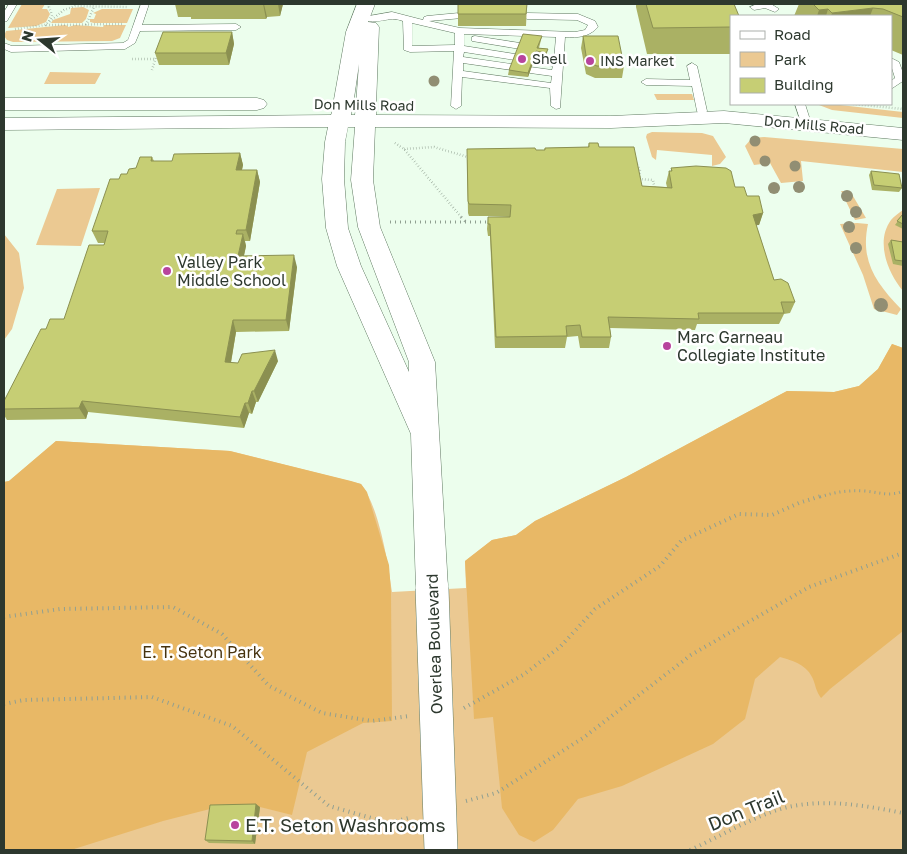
<svg xmlns="http://www.w3.org/2000/svg" width="907" height="854" font-family="'Golos Text',sans-serif">
  <style>
    .green { fill: #ebc992 }
    .forest { fill: #e8b866 }
    .lines { fill: none; stroke-linecap: round; stroke-linejoin: round }
    .service-casing { stroke: #607a62; stroke-width: 1 }
    .tertiary-casing { stroke: #607a62; stroke-width: 1 }
    .secondary-casing { stroke: #607a62; stroke-width: 1 }
    .path-far2 { stroke: #909f91; stroke-width: 2.5; stroke-dasharray: 0.5 2.5; stroke-linecap: butt }
    .path-far1 { stroke: #909f91; stroke-width: 3; stroke-dasharray: 1 4; stroke-linecap: butt }
    .path { stroke: #909f91; stroke-width: 4; stroke-dasharray: 1 4.5; stroke-linecap: butt }
    .service { fill: #fff; fill-rule: evenodd }
    .tertiary { fill: #fff; fill-rule: evenodd }
    .secondary { fill: #fff; fill-rule: evenodd }
    .secondary-bridge-casing { stroke: #607a62; stroke-width: 34; stroke-linecap: butt }
    .secondary-bridge { stroke: #fff; stroke-width: 33 }
    .tree { fill: #918e73 }
    .wall { fill: #aab164 }
    .shaded-wall { fill: #8b9051 }
    .building { fill: #c6ce74; stroke: #8b9051 }
    .poi-dot { fill: #b8449d; stroke: #fff; stroke-width: 2 }
    .labels { text-anchor: middle; stroke-width: 5; stroke-linejoin: round; paint-order: stroke }
    .far-poi-label { font-size: 14px; fill: #2d382e; stroke: #fff; text-anchor: start }
    .far-street-label { font-size: 14px; fill: #2d382e; stroke: #fff }
    .poi-label { font-size: 16px; fill: #2d382e; stroke: #fff; text-anchor: start }
    .street-label { font-size: 16px; fill: #2d382e; stroke: #fff }
    .park-label { font-size: 16px; fill: #47330f; stroke: #fff }
    .near-street-label { font-size: 19px; fill: #2d382e; stroke: #fff }
    .near-poi-label { font-size: 19px; fill: #2d382e; stroke: #fff; text-anchor: start }
  </style>
  <rect width="100%" height="100%" fill="#ecfeed"/>
  <path class="green" d="M22 4H45L42 9H47L50 14 46 22 36 26 8 28Z
    M83 7 89 10 86 19 82 23H51L53 20 70 14 71 8Z
    M102 9H133L127 23H94L90 22V19H94L96 14 93 13Z
    M65 25 68 26V27L75 25 103 27 104 25H126L120 38 112 41 13 42 7 40 4 36 6 31Z
    M50 72 101 73 95 84H44Z
    M654 94H692L694 100H657Z
    M831 104 903 112V118L832 110 819 105Z
    M652 132 702 133 713 136 726 157 720 164 712 166V155L657 150 656 160 652 157 646 137 647 134Z
    M764 137 903 149V172L801 161 803 181 781 183 770 163 754 165 745 146 752 138Z
    M100 188 81 246 36 245 57 189Z
    M841 191H850L866 218 855 220Z
    M903 210V291C888 273 875 242 891 220 894 216 899 213 903 210Z
    M857 223 868 224C860 261 876 283 901 309L897 315 874 309 863 275 840 224Z
    M4 234 19 253 24 288 12 329 4 340Z
    M892 344 903 348V850H4V482L9 481 56 441 230 451 361 484C379 507 388 562 392 592L466 588 465 561 492 540 516 535 535 521 626 477 787 391 834 392 859 386 878 369Z"/>
  <path class="forest" d="M892 344 903 348V631L830 689 821 698C816 691 816 687 813 679 807 665 794 661 780 657L755 679 745 719 713 744 622 786 578 799 553 830 534 842 519 835 502 808 493 717 474 719 465 561 492 540 516 535 535 521 626 477 787 391 834 392 859 386 878 369Z
    M56 441 230 451 351 481 361 484 367 492 389 565 391 592 392 721 363 723 307 752 292 815 260 807 214 808 163 821 71 850H4V482L9 481Z"/>
  <g class="lines">
    <g class="service-casing">
      <path id="service" d="M9 4H17L7 21 4 22V12Z
        M141 4H149L142 25 236 24 241 27 236 30 140 31 135 43 125 49 11 52 4 49V43L12 46 123 43 128 40Z
        M757 4H771L779 9 775 12 765 8 754 10 750 7Z
        M392 12 423 20 424 17 427 16 459 13 462 14V18L429 21 460 28 575 32 585 30 588 25 577 20 527 19 522 16 527 13 578 14 595 21 598 27C589 37 578 38 565 37L560 108 556 109 551 106 550 88 462 77 461 106 456 109 451 106 454 51 410 52 404 50 403 21C390 15 374 26 364 19L369 16ZM412 23 455 33V45L412 46ZM464 34 556 37 554 60 534 57 529 60 531 62 553 66 552 70 530 67 525 70 530 73 552 76 551 83 463 71V63L511 70 516 67 511 64 463 57 464 52 515 60 520 57 515 54 464 46Z
        M475 36 520 43 525 46 520 49 472 41V37Z
        M891 58 899 62 903 73V81L891 89V81L895 78 891 65Z
        M692 63 697 66 707 111 706 113H698L697 111 692 86 646 85 641 82 646 79 690 80 687 66Z
        M795 104H805L811 123 810 125H802Z"/>
    </g>
    <g class="tertiary-casing">
      <path id="tertiary" d="M357 4H375L368 22 376 23 379 27 376 105 373 109 366 111 359 109 356 105 359 64 353 105 350 109 343 111 336 109 333 105 346 32Z"/>
    </g>
    <g class="secondary-casing">
      <path id="secondary" d="M4 98H257L264 100 267 104 264 108 257 110H4Z
        M343 99 350 101 353 105 351 115H355L356 105 359 101 366 99 373 101 376 105V115L611 116 724 111 903 128V140L724 123 611 128 375 127 373 180 380 227 435 362 448 588 443 598 432 603 421 598 416 588 411 434 337 266 326 228 322 179 325 142 328 127 4 130V118L331 115 336 101ZM348 127H355L351 180 358 227 409 362V372L361 266 348 228 344 179 345 142Z"/>
    </g>
    <path class="path-far2" d="M49 21 52 15 49 7 50 4
      M46 25 122 24
      M86 25 94 7
      M15 29 45 25 64 10 75 6 128 7
      M132 59H156
      M152 70 156 57
      M853 104 903 109
      M395 143 404 149 462 218
      M404 149 434 147 471 158
      M637 165 640 169 639 179 653 180 655 190"/>
    <path class="path-far1" d="M461 217 466 222
      M390 222H491
      M820 497C835 492 848 490 864 491 878 492 890 497 903 491"/>
    <path class="path" d="M4 617 60 609 173 607 222 634 269 686 322 713 372 721 409 716
      M4 704 24 700 152 697 232 726 329 806 389 823 412 817
      M464 708 523 675 560 647 595 609 660 566 681 541 739 514 772 515 799 503 824 495
      M466 801 496 793 583 738 691 655 809 587 903 553
      M690 850C719 837 747 820 777 810 819 797 862 805 903 813"/>
    <use href="#service" class="service"/>
    <use href="#tertiary" class="tertiary"/>
    <use href="#secondary" class="secondary"/>
    <g class="secondary-bridge-casing">
      <path id="secondary-bridge" d="M432 588 441 850"/>
    </g>
    <use href="#secondary-bridge" class="secondary-bridge"/>
  </g>
  <g class="tree">
    <circle cx="434" cy="81" r="5.5"/>
    <circle cx="755" cy="141" r="5.5"/>
    <circle cx="765" cy="161" r="5.5"/>
    <circle cx="795" cy="166" r="5.5"/>
    <circle cx="799" cy="187" r="6"/>
    <circle cx="774" cy="188" r="6"/>
    <circle cx="847" cy="196" r="6"/>
    <circle cx="856" cy="212" r="6"/>
    <circle cx="849" cy="227" r="6"/>
    <circle cx="856" cy="248" r="6"/>
    <circle cx="881" cy="305" r="7"/>
  </g>
  <path class="wall" d="M175 4H283L280 16 267 17 266 19H191V17H178Z
    M458 4H527L526 26H458Z
    M636 4H734L731 16V54H647L636 7Z
    M799 4H903V55L891 50V16H794Z
    M232 32 234 44 229 65H159L155 53Z
    M542 36 539 48 548 49 546 57 536 55 528 77 508 75 509 70Z
    M583 36 624 66 622 78H595L586 74 581 48Z
    M589 143 599 147 642 186 667 187 666 183 669 171H671V168L735 187 747 196 763 213 759 225H756L774 280 795 302 790 313 784 314 779 324H697L695 330 610 328 611 337 609 348H580L578 336 567 337 565 348H495L490 236H488L487 229 488 217 510 216H469L468 213 467 160 536 150H544L545 148 588 147Z
    M240 153 243 165 242 170H257L260 182 250 241H245L246 246 244 256 297 267 289 331 236 332 231 363H238L278 361 258 402H256L252 414 249 413 244 428 88 412 86 419 7 420 4 415V401L46 329 64 319 104 245V243H98L92 231 119 179 136 168 152 157 154 161H172Z
    M871 171 902 188 899 192 872 190 869 175Z
    M903 214V229L895 225Z
    M891 240 903 242V266L893 264 888 244Z
    M260 807 255 844 209 843 205 840Z"/>
  <path class="shaded-wall" d="M263 4H264L267 17 266 19Z
    M278 4H283L280 16Z
    M873 8 870 16H831L832 13Z
    M828 9 826 16H817L819 10Z
    M232 32 234 44 229 65 226 53Z
    M536 51V55L528 77V73Z
    M240 153 243 165 239 182 236 170Z
    M257 170 260 182 250 241 246 230Z
    M763 213 759 225 748 226 753 215Z
    M243 234 246 246 241 268 238 256Z
    M294 255 297 267 289 331 286 320Z
    M233 320 236 332 229 373 225 362Z
    M275 350 278 361 258 402 254 391Z
    M252 391 256 402 252 414 248 403Z
    M82 401 88 412 86 419 79 408Z
    M245 403 249 413 244 428 240 417Z
    M256 804 260 807 255 844 252 841Z"/>
  <path class="building" d="M458 4H527L526 14H458Z
    M646 4H734L739 16H731V27L653 28Z
    M813 4H903V17L883 9 873 8 832 13 828 9 819 10Z
    M163 32H232L226 53H155Z
    M523 34 542 36 537 48 548 49 546 53 536 51 528 73 509 70Z
    M583 36H618L624 66H597L587 62Z
    M589 143H598L599 147H634L642 186 672 188 669 171H672L671 168 696 166 726 168 731 171 735 187H744L747 196H759L763 213 753 215 774 280 781 279 788 283 795 302H781L784 313H698L699 319 608 317 611 337H582L580 325 566 326 567 336 496 337 490 224H488V217H510L511 205 469 204 468 201 467 149 535 148 536 150H545V148L589 147Z
    M240 153 236 170H257L246 230H237L236 234H243L238 256 294 255 286 320H233L225 362 238 363 242 354 275 350 254 391H252L248 403H245L240 417 82 401 79 408 4 409V401L41 329H46L50 319H64L89 245H104L108 231H92L110 179H119L121 174H127L129 169 136 168 140 157H152L151 161H172L174 154Z
    M871 171 899 174 902 188 874 185Z
    M903 214V224L897 221Z
    M891 240 903 242V261L895 260Z
    M256 804 252 841 205 840 210 805Z"/>
  <g class="poi-dot">
    <circle cx="522" cy="59" r="5"/>
    <circle cx="590" cy="61" r="5"/>
    <circle cx="167" cy="271" r="5"/>
    <circle cx="667" cy="346" r="5"/>
    <circle cx="235" cy="825" r="5"/>
  </g>
  <g class="labels">
    <g class="far-poi-label">
      <text x="532" y="64">Shell</text>
      <text x="600" y="66">INS Market</text>
    </g>
    <g class="far-street-label">
      <text transform="translate(364 105) rotate(1)" y="5">Don Mills Road</text>
      <text transform="translate(814 125) rotate(5)" y="5">Don Mills Road</text>
    </g>
    <g class="poi-label">
      <text x="177" y="268">Valley Park<tspan x="177" dy="18">Middle School</tspan></text>
      <text x="677" y="343">Marc Garneau<tspan x="677" dy="18">Collegiate Institute</tspan></text>
    </g>
    <g class="street-label">
      <text transform="translate(434 644) rotate(-92)" y="6">Overlea Boulevard</text>
    </g>
    <g class="park-label">
      <text x="202" y="658">E. T. Seton Park</text>
    </g>
    <g class="near-street-label">
      <text transform="translate(746 810) rotate(-22)" y="7">Don Trail</text>
    </g>
    <g class="near-poi-label">
      <text x="245" y="832">E.T. Seton Washrooms</text>
    </g>
  </g>
  <rect width="907" height="854" fill="none" stroke="#2d382e" stroke-width="10"/>
  <rect x="730" y="15" width="162" height="90" fill="#ffffff" stroke="#abafab"/>
  <rect x="740" y="31" width="25" height="8" fill="#ffffff" stroke="#abafab"/>
  <text x="774" y="40" font-size="15" fill="#2d382e">Road</text>
  <rect x="740" y="52" width="25" height="15" fill="#ebc992" stroke="#abafab"/>
  <text x="774" y="65" font-size="15" fill="#2d382e">Park</text>
  <rect x="740" y="78" width="25" height="15" fill="#c6ce74" stroke="#abafab"/>
  <text x="774" y="90" font-size="15" fill="#2d382e">Building</text>
  <g transform="translate(40 40) rotate(287)" stroke="#ffffff" stroke-width="4" paint-order="stroke">
  <path d="M0-4L9 19L0 12L-9 19Z" fill="#2d382e"/>
  <text y="-8" font-size="14" font-weight="bold" text-anchor="middle" fill="#2d382e">N</text>
  </g>
</svg>
